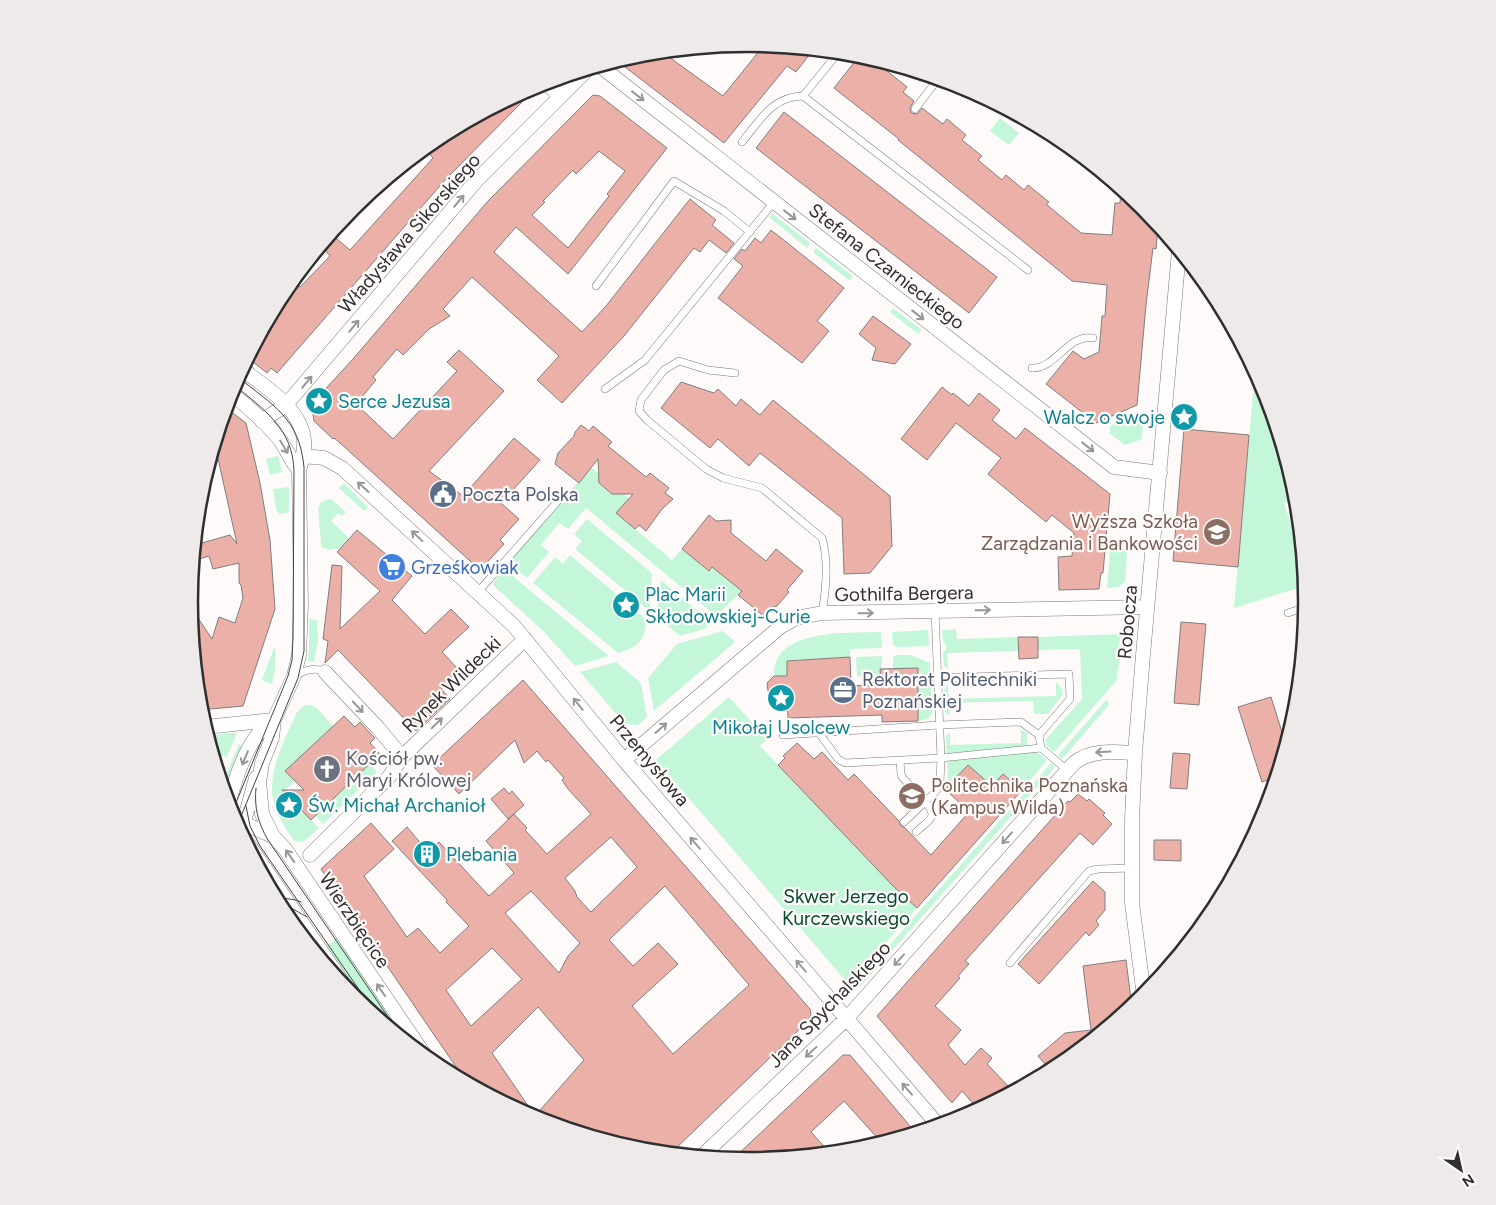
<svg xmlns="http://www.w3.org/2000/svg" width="1496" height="1205" font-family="Figtree,sans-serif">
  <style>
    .green { fill: #c4f6da }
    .building { fill: #ebb1a9; stroke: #827e7e; fill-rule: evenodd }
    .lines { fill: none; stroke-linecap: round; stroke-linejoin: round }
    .lane-casing { stroke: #7e7b79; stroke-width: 8 }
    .street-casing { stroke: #7e7b79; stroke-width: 15 }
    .lane { stroke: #fff; stroke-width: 7 }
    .street { stroke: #fff; stroke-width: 14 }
    .tram { stroke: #464444; stroke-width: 1 }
    .oneway { stroke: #989797 }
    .labels { text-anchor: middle; stroke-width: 4.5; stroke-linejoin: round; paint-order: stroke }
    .street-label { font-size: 19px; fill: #302f2f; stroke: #fefaf9 }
    .culture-label { font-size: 19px; fill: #0d838f; stroke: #fefaf9; text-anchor: start }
    .service-label { font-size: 19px; fill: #4e5e75; stroke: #fefaf9; text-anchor: start }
    .education-label { font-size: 19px; fill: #785e54; stroke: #fefaf9; text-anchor: end }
    .shop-label { font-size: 19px; fill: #366cbe; stroke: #fefaf9; text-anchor: start }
    .worship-label { font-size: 19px; fill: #5b616d; stroke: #fefaf9; text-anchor: start }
    .park-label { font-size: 19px; fill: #064a2f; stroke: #fefaf9 }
    .rim { fill: none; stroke: #302f2f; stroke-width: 2.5 }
  </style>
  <rect width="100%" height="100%" fill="#fefaf9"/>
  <path class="green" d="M1000 118 1019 133 1009 145 990 131Z
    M772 213 810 243 807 248 769 217Z
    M816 248 853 276 850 281 813 252Z
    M893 308 922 330 918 334 890 312Z
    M1255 371 1264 389 1296 494 1297 499 1284 503 1303 562 1305 586 1234 608Z
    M1136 414 1143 420 1142 439 1125 445 1110 434V426Z
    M278 456 282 472 270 475 266 459Z
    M591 467 604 478 599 485H601L611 494H612L616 487 629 498 617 514 672 560 682 549 708 571 712 567 742 591 716 616 586 508 568 529 559 523 541 545 549 552 527 578 509 563Z
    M344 483 368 507 364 511 339 488Z
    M289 487V511L287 513 280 514 276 510 273 489Z
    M331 499 346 512 342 516 338 513 331 521 349 538 339 548 329 550 322 547 321 544 318 508 321 502Z
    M587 519 652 573 650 611 575 549 582 541 574 534Z
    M1111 540 1128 541 1125 582 1118 587 1107 588Z
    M570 555 646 619C645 640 639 647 618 653L533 583 555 557 563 564Z
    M504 569 609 656 575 666 544 632 492 584Z
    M661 580 711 622 705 629 680 636 657 617Z
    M309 619 317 620 318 642 314 662 308 661 309 649Z
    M956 629 957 639 1018 637 1019 651 947 653 948 669 944 666 943 652 946 650V645L943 641 942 630Z
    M928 630 929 646 896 647 893 645 892 632Z
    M723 631 735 642 654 711 648 678 677 644Z
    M881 632 882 648 850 649V657L787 661V676H774C774 669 775 661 780 654 800 630 852 633 881 632Z
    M1121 634 1117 655 1120 656 1117 680 1054 752 1046 745V739L1082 699 1080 649 1038 650V637Z
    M274 648H275V669L272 684 262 680Z
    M896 655H910L930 663 932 713C929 719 925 720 918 721V669L893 668V657Z
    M882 656 881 684 861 685V676H857L856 657Z
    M616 662 641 683 647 717 638 725 625 724 580 672Z
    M1056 682 1061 688 1063 694 1048 714H1034L1033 701 949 703V716L945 712 944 690 948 685 949 699 1056 696Z
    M729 697 767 739 760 746 894 887 917 908 851 981 845 980 656 760Z
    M1107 699 1109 705 1062 759 1058 755Z
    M310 705 317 708 335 728 317 741 295 781 285 790H282V792L285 793 301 809V812L304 813 319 828 303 842 294 841C286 829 278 817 274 803 266 772 285 740 297 712L303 706Z
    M1021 729 1027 733V744L1047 760 1022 790 1003 774 992 786 968 765 945 789 948 780 946 736 950 732V745L1021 743Z
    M229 733H237L227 757 221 756 218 752 220 749 215 747 213 749 211 748 208 736Z
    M239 744 244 747 225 793 222 784Z
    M369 763 377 772 323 824 316 816 326 807 324 805 337 793 339 794 341 792 340 790 353 778 355 779 357 777 355 775Z
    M1051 763 1055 767 858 989 854 985Z
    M337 938 410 1044 373 1014 326 946Z"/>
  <path class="building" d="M764 45 813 50 796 72 787 66 724 143 625 67 631 57 639 54 672 51 669 57 723 96Z
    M860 55 872 59 907 87 903 92 914 101 910 108 911 113 917 114 922 108 943 124 947 119 966 135 962 140 982 156 978 160 1002 180 1006 175 1024 190 1028 185 1049 202 1046 204 1081 233 1112 235 1115 203H1120L1121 189 1143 208 1158 226 1156 249 1153 248 1146 305 1137 405 1096 423 1046 384 1073 351 1084 359 1099 352 1102 316H1105L1107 285 1072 281 898 140 899 139 834 88Z
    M528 89 531 93 445 180 277 373 271 368 267 373 248 358 280 298 294 282 300 287 330 256 321 246 331 234 350 250 433 158 428 152 463 127 462 125Z
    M593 95 600 96 667 148 568 274 516 227 494 252 582 332 606 306 690 199 716 220 712 225 734 243 726 253 709 240 700 252 694 248 624 336 562 403 537 380 559 356 472 277 443 309 450 316 429 329 403 355 397 349 373 377 376 380 356 404 393 439 457 371 447 362 459 350 504 391 429 471 463 496 514 438 540 460 501 503 519 519 500 540 504 544 480 570 340 443 334 438 333 439 314 421 313 414 325 401 319 396 353 359 488 201ZM599 151 625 171 607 194 609 196 568 248 532 215 545 202 543 201 573 170 576 174Z
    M784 112 997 277 969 313 756 148Z
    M771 230 844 288 817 321 829 331 802 363 718 298 743 266 734 259 742 249 745 251 755 238 761 243Z
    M873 316 911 344 895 364 872 360 876 348 859 334Z
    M681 382 714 393 718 389 736 406 741 399 760 415 773 400 890 496 892 546 870 573 844 574 842 518 760 453 749 466 718 439 710 448 661 408Z
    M942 387 952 395 953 393 969 406 979 393 1000 410 992 420 1016 439 1025 428 1110 494 1103 573H1101L1099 589 1059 590 1058 557 1072 556 1074 533 1052 515 1046 522 988 474 1001 458 956 423 927 460 901 439Z
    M226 408 246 423 260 483 270 540 275 609 243 706 200 710 190 606 212 639 219 617 235 623 243 598 241 585 239 583V563L213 569 209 556 193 561 195 545 230 535 237 544 215 445Z
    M581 425 589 431 593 426 612 442 608 446 646 477 650 473 669 488 665 493 673 499 662 509 646 531 639 525 635 529 616 513 633 494H612L599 483 598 459 579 483 555 464 558 453 574 436 575 432Z
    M1184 429 1249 435 1238 567 1173 561Z
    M709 515 716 521 731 520V533L766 561 776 549 803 571 787 590 789 592 776 607 774 606 765 617 738 595 742 591 712 567 709 571 682 549Z
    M357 530 412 576 392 600 425 634 451 609 469 627 442 652 459 670 441 689 450 699 416 731 338 650 325 663 328 641 323 639 332 565 342 566 340 629 380 591 337 552Z
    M1181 622 1206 624 1199 705 1174 703Z
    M1018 637H1038V658L1019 659Z
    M850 657 851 686 881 684 880 669 918 668V721L882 722V715L788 718 787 698H774L768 691 767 683 774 676H787V661Z
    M523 680 810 1009 811 1014 808 1021 670 1154 639 1150 575 1131 559 1118 553 1125 534 1119 467 1083 321 869 371 823 394 849 364 876 407 937 418 928 440 953 469 926 446 902 447 900 392 841 407 827 428 852 439 842 489 896 514 873 486 841 514 814 527 828 525 830 547 854 591 814 568 789 562 780 564 778 548 760 546 762 537 751 524 763 515 740 459 794 432 765ZM611 837 637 867 591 912 577 897 575 891 565 878ZM665 886 749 985 673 1054 632 1006 678 964 658 943 633 966 609 940ZM531 891 580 943 568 956 559 973 505 913ZM492 948 522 979 471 1026 446 990ZM538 1007 584 1060 535 1116 492 1053Z
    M1271 697 1286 745 1276 777 1262 782 1238 707Z
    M344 716 355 727 360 722 371 734 375 738 370 743 380 754 311 820 282 790H304L285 771Z
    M797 743 814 759 822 752 848 780 854 774 899 821 901 826 904 827 931 855 969 812 945 789 968 765 992 786 1003 774 1022 790 917 908 894 887 778 765 785 758 783 756Z
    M1173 753 1190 754 1187 789 1170 788Z
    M504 788 509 794 512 791 524 805 508 819 491 799Z
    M1078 794 1087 801 1089 799 1105 813 1103 815 1112 824 1093 845 1080 833 965 961 969 964 958 976 960 978 935 1006 961 1030 948 1045 965 1065 981 1048 992 1058 987 1064 1013 1091 979 1110 962 1091 952 1103 877 1016 1040 832 1068 801 1070 802Z
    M1154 840H1181V861L1154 860Z
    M1093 881 1105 892V910L1096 921 1099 925 1089 936 1086 932 1039 984 1018 964Z
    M1126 960 1132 1007 1058 1067 1051 1071 1038 1056 1065 1033 1091 1030 1083 966Z
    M843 1055H850L916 1133 882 1143 844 1101 811 1132 830 1153 790 1157 785 1152 779 1158 748 1161 732 1160Z"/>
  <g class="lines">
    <g class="lane-casing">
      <path id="lane" d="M803 96 1028 270
        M915 109 938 79
        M742 142C760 120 773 96 803 96L838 53
        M596 286 674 181 724 211 750 232
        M1032 368C1056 369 1067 334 1093 338
        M735 373 708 370 679 361 664 370 641 400 639 411 647 420 706 469 723 478 762 488 822 538C829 561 826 590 822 613
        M605 389 645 360 774 202
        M478 592 564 494
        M1288 613 1306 607
        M294 676C304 671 314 666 325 672
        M937 678 1069 674 1070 699 1039 735 1041 748 1067 770
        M819 733 838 759 845 763 941 758 1041 748
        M783 735 939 725 1021 722 1039 735
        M900 761 901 774 902 777 925 802 904 822
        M916 832C928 820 940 818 925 802L937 790 940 783 941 758 935 611
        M1010 963 1089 871 1098 869 1132 868"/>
    </g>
    <g class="street-casing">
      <path id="street" d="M600 66 1114 467 1160 473
        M546 83 560 96
        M242 369C265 387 301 408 304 440 305 451 302 460 299 470L301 604 299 655 294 676 274 720 272 738 262 763 259 782 262 814 273 836
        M231 393C248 407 266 422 280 440 287 450 291 461 299 470
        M262 421 286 405 477 180 587 70
        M303 456 324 458 342 468 514 626 624 760 939 1126
        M325 672 378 728 402 757
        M205 727 274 720
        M624 760 780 627 796 618 822 613 1147 607
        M228 805C234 783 245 746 262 730 266 726 270 723 274 720
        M235 822 243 823 273 836 285 849 428 1060
        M241 832 256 778
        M244 838 354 999
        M310 855 389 777 402 757 525 639
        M1144 996 1132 903V820L1135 753 1143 655 1179 251
        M701 1157 847 1018 1074 763C1092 749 1114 752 1135 753"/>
    </g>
    <use href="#lane" class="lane"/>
    <use href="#street" class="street"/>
    <path class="tram" d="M256 788C254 807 258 823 268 840L403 1039
      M246 806 250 826 260 846 380 1020
      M231 815 288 676 292 660 293 638 294 471C293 428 263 409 234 385
      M237 826 298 678 304 651V467C299 417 273 406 238 377
      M275 897 296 900 301 902
      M280 906 293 909 307 917"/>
  </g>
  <defs><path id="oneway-shaft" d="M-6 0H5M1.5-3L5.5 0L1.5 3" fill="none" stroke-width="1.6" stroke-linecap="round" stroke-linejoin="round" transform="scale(1.25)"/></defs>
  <g class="oneway">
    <use href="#oneway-shaft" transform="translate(638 96) rotate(38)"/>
    <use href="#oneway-shaft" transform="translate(459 201) rotate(-50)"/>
    <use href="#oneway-shaft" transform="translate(790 215) rotate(38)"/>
    <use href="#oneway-shaft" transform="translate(918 315) rotate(38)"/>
    <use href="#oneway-shaft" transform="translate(354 326) rotate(-50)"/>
    <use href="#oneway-shaft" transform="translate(307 382) rotate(-50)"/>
    <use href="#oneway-shaft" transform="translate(284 447) rotate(59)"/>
    <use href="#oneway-shaft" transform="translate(1088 447) rotate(38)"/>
    <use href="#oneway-shaft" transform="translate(363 487) rotate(-138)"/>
    <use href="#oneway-shaft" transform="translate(417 536) rotate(-137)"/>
    <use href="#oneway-shaft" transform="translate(983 610) rotate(-1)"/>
    <use href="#oneway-shaft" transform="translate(866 613) rotate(-1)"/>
    <use href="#oneway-shaft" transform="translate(578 704) rotate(-129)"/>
    <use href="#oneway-shaft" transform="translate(358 707) rotate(47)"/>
    <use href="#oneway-shaft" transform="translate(437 723) rotate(-44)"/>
    <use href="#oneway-shaft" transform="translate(661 728) rotate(-41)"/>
    <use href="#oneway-shaft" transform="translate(1103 752) rotate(177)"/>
    <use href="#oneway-shaft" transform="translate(245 758) rotate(113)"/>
    <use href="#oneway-shaft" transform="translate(1007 838) rotate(131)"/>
    <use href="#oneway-shaft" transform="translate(695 843) rotate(-131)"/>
    <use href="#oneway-shaft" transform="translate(290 856) rotate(-125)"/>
    <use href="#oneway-shaft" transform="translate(899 960) rotate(132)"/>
    <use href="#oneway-shaft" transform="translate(801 966) rotate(-131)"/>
    <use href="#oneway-shaft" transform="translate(381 990) rotate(-124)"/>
    <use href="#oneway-shaft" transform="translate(811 1052) rotate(137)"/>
    <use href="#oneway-shaft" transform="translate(907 1089) rotate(-131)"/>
  </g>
  <defs>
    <g id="sight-disc" transform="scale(1.4375)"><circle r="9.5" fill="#0f9aa8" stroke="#fefaf9"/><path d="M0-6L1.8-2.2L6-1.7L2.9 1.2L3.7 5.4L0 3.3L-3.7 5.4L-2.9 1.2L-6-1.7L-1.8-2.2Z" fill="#fff"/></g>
    <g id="civic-disc" transform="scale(1.4375)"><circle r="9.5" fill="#5c6f8a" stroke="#fefaf9"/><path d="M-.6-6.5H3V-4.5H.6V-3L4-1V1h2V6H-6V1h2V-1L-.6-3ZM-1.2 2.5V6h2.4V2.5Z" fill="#fff"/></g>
    <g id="university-disc" transform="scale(1.4375)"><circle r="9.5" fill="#8d6e63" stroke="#fefaf9"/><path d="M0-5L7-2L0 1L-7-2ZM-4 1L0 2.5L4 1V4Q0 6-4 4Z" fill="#fff"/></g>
    <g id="supermarket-disc" transform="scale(1.4375)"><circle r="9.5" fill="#3f7fe0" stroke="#fefaf9"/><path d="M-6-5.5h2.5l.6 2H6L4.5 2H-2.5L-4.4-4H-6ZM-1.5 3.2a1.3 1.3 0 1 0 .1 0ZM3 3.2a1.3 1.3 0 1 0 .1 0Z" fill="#fff"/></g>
    <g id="office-disc" transform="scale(1.4375)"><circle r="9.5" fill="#5c6f8a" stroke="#fefaf9"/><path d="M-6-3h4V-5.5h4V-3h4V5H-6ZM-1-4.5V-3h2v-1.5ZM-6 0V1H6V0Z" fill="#fff"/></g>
    <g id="church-disc" transform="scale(1.4375)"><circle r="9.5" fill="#6b7280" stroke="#fefaf9"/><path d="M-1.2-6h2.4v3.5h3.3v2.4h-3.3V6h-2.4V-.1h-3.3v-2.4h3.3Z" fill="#fff"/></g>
    <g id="building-disc" transform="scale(1.4375)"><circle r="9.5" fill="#0f9aa8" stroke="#fefaf9"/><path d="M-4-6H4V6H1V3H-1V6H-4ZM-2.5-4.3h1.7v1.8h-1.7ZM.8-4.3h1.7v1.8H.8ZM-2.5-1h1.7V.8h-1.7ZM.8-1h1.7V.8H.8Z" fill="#fff"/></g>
  </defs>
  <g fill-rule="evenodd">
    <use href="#sight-disc" x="319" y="401"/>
    <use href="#sight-disc" x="1184" y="417"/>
    <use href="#civic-disc" x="443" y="494"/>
    <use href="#university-disc" x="1217" y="532"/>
    <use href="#supermarket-disc" x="392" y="567"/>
    <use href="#sight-disc" x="626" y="605"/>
    <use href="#office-disc" x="843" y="690"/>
    <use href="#sight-disc" x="781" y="698"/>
    <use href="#church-disc" x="327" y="769"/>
    <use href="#university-disc" x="912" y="796"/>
    <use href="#sight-disc" x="289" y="805"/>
    <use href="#building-disc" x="427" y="854"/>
  </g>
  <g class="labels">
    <g class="street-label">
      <text transform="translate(409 233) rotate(-49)" y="7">Władysława Sikorskiego</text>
      <text transform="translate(887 266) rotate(38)" y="7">Stefana Czarnieckiego</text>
      <text transform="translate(904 593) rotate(-1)" y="7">Gothilfa Bergera</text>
      <text transform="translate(1127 622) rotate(-85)" y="7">Robocza</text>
      <text transform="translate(451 684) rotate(-44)" y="7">Rynek Wildecki</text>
      <text transform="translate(650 760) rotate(50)" y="7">Przemysłowa</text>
      <text transform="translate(355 920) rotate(56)" y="7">Wierzbięcice</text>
      <text transform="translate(829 1004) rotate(-46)" y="7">Jana Spychalskiego</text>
    </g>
    <g class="culture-label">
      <text x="338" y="408">Serce Jezusa</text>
      <text x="1165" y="424" text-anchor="end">Walcz o swoje</text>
      <text x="645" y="601">Plac Marii<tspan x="645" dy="22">Skłodowskiej-Curie</tspan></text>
      <text x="781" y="734" text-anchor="middle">Mikołaj Usolcew</text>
      <text x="308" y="812">Św. Michał Archanioł</text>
      <text x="446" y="861">Plebania</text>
    </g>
    <g class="service-label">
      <text x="462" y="501">Poczta Polska</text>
      <text x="862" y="686">Rektorat Politechniki<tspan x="862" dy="22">Poznańskiej</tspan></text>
    </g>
    <g class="education-label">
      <text x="1198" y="528">Wyższa Szkoła<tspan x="1198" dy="22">Zarządzania i Bankowości</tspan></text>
      <text x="931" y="792" text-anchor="start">Politechnika Poznańska<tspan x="931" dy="22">(Kampus Wilda)</tspan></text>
    </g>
    <g class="shop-label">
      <text x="411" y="574">Grześkowiak</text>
    </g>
    <g class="worship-label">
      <text x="346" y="765">Kościół pw.<tspan x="346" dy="22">Maryi Królowej</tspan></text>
    </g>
    <g class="park-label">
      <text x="846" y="903">Skwer Jerzego<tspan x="846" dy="22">Kurczewskiego</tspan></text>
    </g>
  </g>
  <path d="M0 0H1496V1205H0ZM198 602a550 550 0 1 1 1100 0a550 550 0 1 1-1100 0Z" fill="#eeeae9" fill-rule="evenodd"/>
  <path class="rim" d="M198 602a550 550 0 1 1 1100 0a550 550 0 1 1-1100 0Z"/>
  <g transform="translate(1461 1170) rotate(146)" stroke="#fefaf9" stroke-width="4" paint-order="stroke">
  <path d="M0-4L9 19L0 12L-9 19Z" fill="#302f2f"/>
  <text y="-8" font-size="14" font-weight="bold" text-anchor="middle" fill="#302f2f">N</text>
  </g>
</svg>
